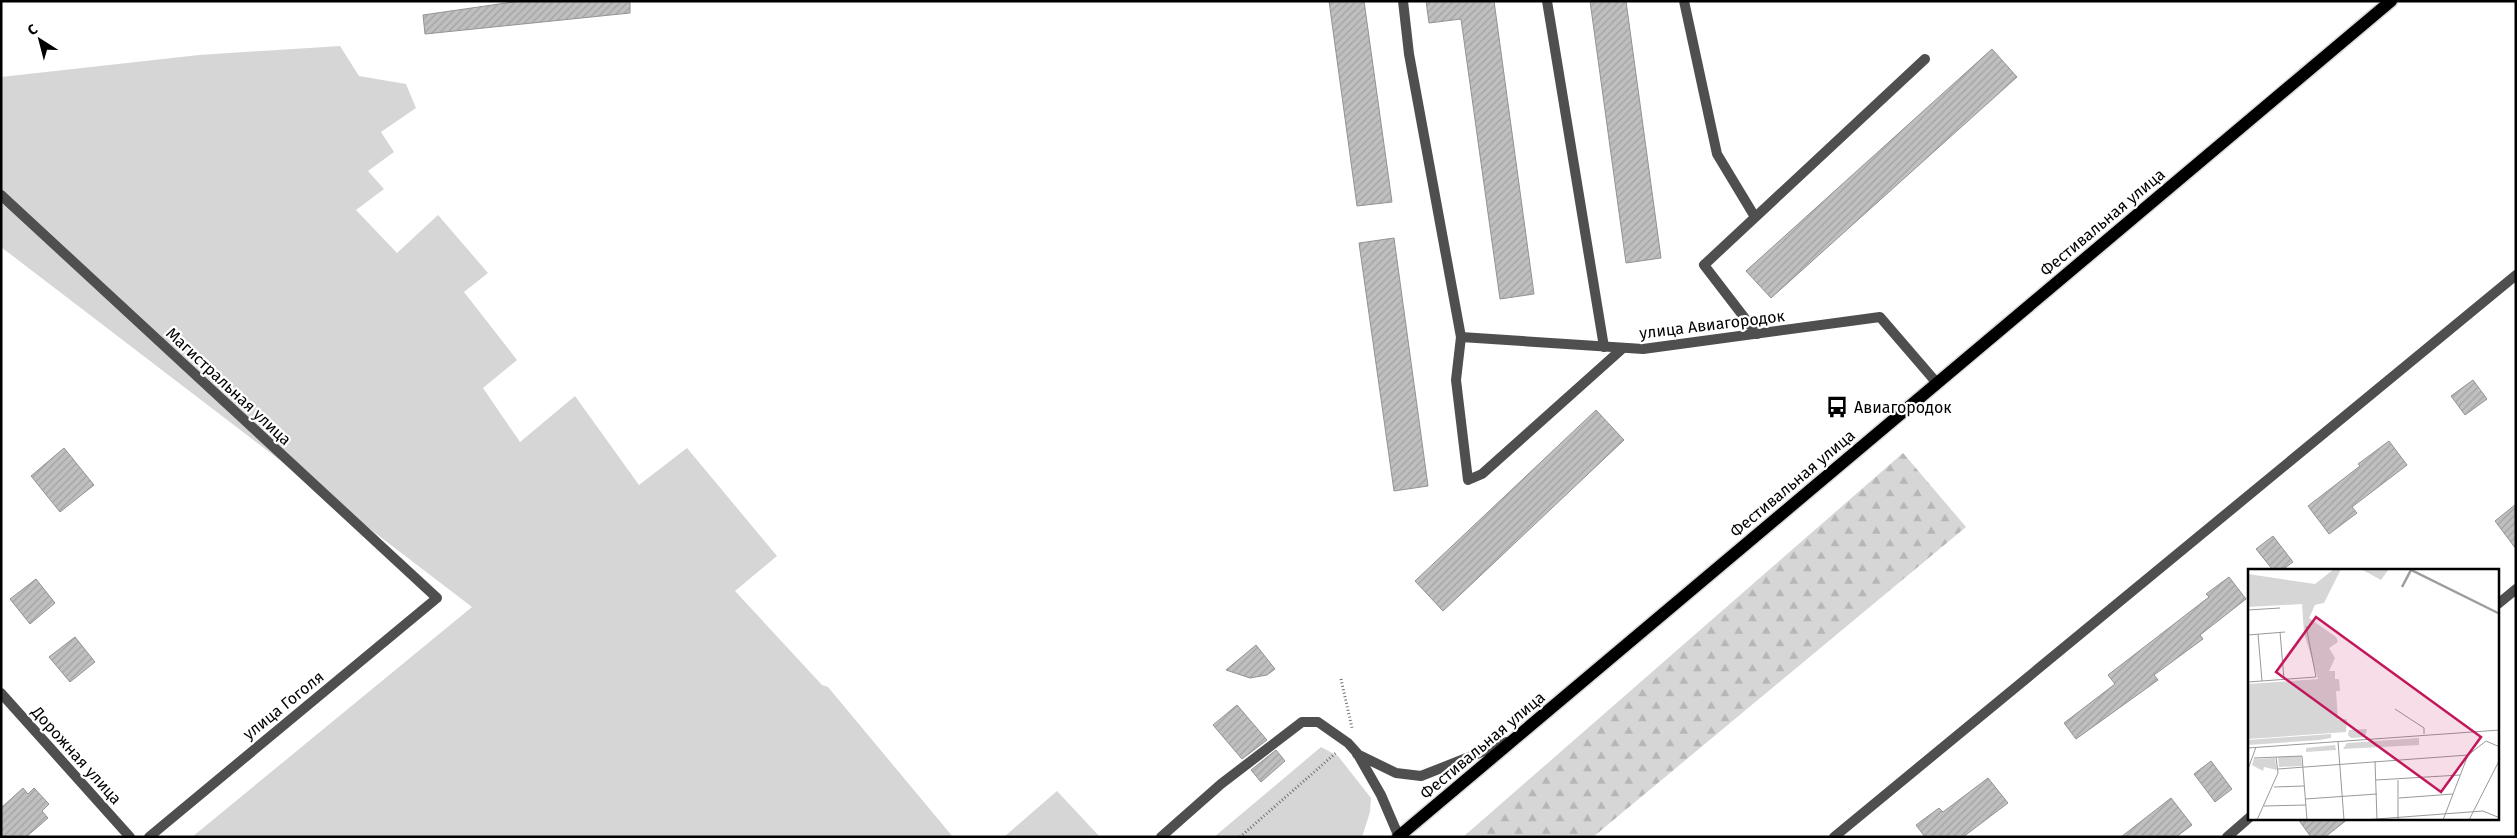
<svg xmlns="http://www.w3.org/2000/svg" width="2517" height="838" font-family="'Fira Sans',sans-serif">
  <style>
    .grass { fill: #d6d6d6 }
    .forest { fill: url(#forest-firs) }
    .building { fill: url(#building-hatch); stroke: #939393 }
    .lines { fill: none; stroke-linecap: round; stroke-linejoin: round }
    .primary-casing { stroke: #dbdbdb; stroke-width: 15 }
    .path { stroke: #717171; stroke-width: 3; stroke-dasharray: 1 2.5; stroke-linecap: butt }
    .lane { stroke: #4f4f4f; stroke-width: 10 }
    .street { stroke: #4f4f4f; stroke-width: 10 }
    .primary { stroke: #000; stroke-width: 12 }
    .labels { text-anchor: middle; stroke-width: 4.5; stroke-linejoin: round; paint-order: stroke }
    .street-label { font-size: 16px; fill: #000; stroke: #fff }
    .poi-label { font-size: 16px; fill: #000; stroke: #fff; text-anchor: start }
    .inset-river { fill: none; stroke: #9d9d9d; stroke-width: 2.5 }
    .inset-road { fill: none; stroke: #999; stroke-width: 1 }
    .view { fill: #c2185b; fill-opacity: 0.15; stroke: #c2185b; stroke-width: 2.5 }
    .inset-edge { fill: none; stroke: #000; stroke-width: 2.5 }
  </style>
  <defs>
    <pattern id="forest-firs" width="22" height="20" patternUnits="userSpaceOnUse" patternTransform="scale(1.25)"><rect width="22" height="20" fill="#d6d6d6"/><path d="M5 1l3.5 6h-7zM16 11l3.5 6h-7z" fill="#b6b6b6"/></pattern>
    <pattern id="building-hatch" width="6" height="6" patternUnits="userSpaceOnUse" patternTransform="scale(1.25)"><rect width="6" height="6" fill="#bfbfbf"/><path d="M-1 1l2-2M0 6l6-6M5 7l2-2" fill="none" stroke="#a2a2a2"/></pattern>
  </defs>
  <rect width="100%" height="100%" fill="#fff"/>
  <path class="grass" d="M340 46 359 76 406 84 416 108 381 132 394 152 368 171 384 189 356 210 397 253 438 215 488 273 464 292 517 360 483 388 520 442 575 396 639 485 687 448 777 556 735 591 822 685 828 687 953 837H192L472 607 1 247V77L199 55Z
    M1321 747 1338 756 1371 798 1370 812 1362 837H1214Z
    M1057 791 1100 837H1004Z"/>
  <path class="forest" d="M1903 453 1966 527 1593 837H1463Z"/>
  <path class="building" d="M520 1H630V13L425 34 423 15Z
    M1329 1H1364L1392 202 1357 206Z
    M1426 1H1494L1534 294 1500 299 1461 19 1429 23Z
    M1590 1H1626L1661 258 1626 263Z
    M1992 49 2017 77 1771 298 1746 271Z
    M1394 238 1428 486 1394 491 1359 243Z
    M2473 380 2487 399 2465 415 2451 396Z
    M1596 410 1624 440 1443 611 1415 581Z
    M2389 441 2407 465 2352 507 2357 513 2329 534 2308 506 2360 466 2358 464Z
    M64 448 94 485 60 512 31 476Z
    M2516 504V549L2495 521Z
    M2273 536 2293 562 2282 570H2273L2256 549Z
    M2229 577 2246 599 2200 635 2203 639 2154 675 2158 680 2076 739 2064 723 2115 684 2108 675 2209 597 2206 594Z
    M36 579 55 603 30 624 10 599Z
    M75 637 95 662 70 682 49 657Z
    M1256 645 1275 669 1267 675 1250 678 1226 670Z
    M1237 705 1267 740 1242 759 1213 725Z
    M1276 750 1285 761 1261 782 1251 770Z
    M2211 761 2232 789 2215 802 2194 774Z
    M1988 778 2008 803 1963 837H1925L1916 825 1939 808 1943 812Z
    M23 788 28 794 34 788 49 804 42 811 48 818 26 837H1V808Z
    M2171 798 2192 825 2176 837H2121Z
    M2298 819H2348L2325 837H2311Z"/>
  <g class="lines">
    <g class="primary-casing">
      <path id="primary" d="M1398 837 2391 1"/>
    </g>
    <path class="path" d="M1341 679 1352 728
      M1240 837 1337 752"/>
    <path class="lane" d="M1403 1 1409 54 1461 337 1456 380 1468 480 1482 474 1623 348
      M1547 1 1604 347
      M1684 1 1717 154 1755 217
      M1757 334 1704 265 1925 59
      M1357 754 1396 773 1421 776 1507 742
      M1161 837 1221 784 1302 722H1318L1348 743 1357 753 1381 795 1399 837"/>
    <path class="street" d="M1 195 437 598 149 837
      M1461 337 1643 349 1880 317 1936 382
      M2498 604 2516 589
      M1 693 130 837
      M1834 837 2516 275
      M2227 837 2250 817"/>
    <use href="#primary" class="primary"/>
  </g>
  <defs>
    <g id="bus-bare" transform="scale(1.725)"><path d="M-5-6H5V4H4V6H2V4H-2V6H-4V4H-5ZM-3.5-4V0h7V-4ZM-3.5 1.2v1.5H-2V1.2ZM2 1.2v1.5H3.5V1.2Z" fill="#000" stroke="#fff" stroke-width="2.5" paint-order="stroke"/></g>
  </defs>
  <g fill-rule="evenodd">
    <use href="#bus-bare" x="1837" y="407"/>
  </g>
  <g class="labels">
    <g class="street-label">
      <text transform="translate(2102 222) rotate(-40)" y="6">Фестивальная улица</text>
      <text transform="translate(1712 324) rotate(-7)" y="6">улица Авиагородок</text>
      <text transform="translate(229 386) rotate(43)" y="6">Магистральная улица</text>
      <text transform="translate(1792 483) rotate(-40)" y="6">Фестивальная улица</text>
      <text transform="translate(283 705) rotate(-39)" y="6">улица Гоголя</text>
      <text transform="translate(1482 745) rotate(-40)" y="6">Фестивальная улица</text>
      <text transform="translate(77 755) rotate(48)" y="6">Дорожная улица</text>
    </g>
    <g class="poi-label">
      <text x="1854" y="413">Авиагородок</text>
    </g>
  </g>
  <g transform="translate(2248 569)">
    <rect width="251" height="251" fill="#fff"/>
    <path d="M86 0H93L76 34 67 36 61 49 88 68 90 73 81 79 87 89 81 102H87V110H91L92 122H88L90 151 99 150 98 163 0 170V115L70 110 56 64 54 35 0 38V5L67 15ZM113 0H141L133 11ZM119 160 117 168 103 169 100 166 101 161ZM53 187 54 197 31 198 30 188ZM27 189 29 201 16 198 15 202 4 196 6 190Z" fill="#d6d6d6"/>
    <path d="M83 165V169L71 171 0 176V171ZM171 169V176L95 180 99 174ZM87 176 88 181 58 183V179Z" fill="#d6d6d6"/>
    <path class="inset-river" d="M154 18 163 1 252 45"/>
    <path class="inset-road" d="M0 41 32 39M32 63 36 110M10 65 14 112M0 66 37 63M0 113 68 108 58 57M147 140 176 159V165M90 172 96 251M0 179 252 161M6 189 54 187 59 251M127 192 129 251M0 200 8 178M30 200 220 186 238 172 252 178M128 211 212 206M150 211V251M26 218 56 217M151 229 205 225M57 230 129 225M16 237 58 236M9 251 30 204 28 188M115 251 235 242 252 249M195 251 220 186M221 251 252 190"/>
    <path class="view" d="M68 48 233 168 193 223 28 103Z"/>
    <rect width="251" height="251" class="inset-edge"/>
  </g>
  <rect width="2517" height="838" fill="none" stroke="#000000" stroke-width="5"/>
  <g transform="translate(40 40) rotate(324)" stroke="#ffffff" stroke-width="4" paint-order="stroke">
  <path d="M0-4L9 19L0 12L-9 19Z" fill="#000000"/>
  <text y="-8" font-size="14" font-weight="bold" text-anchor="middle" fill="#000000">С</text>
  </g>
</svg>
